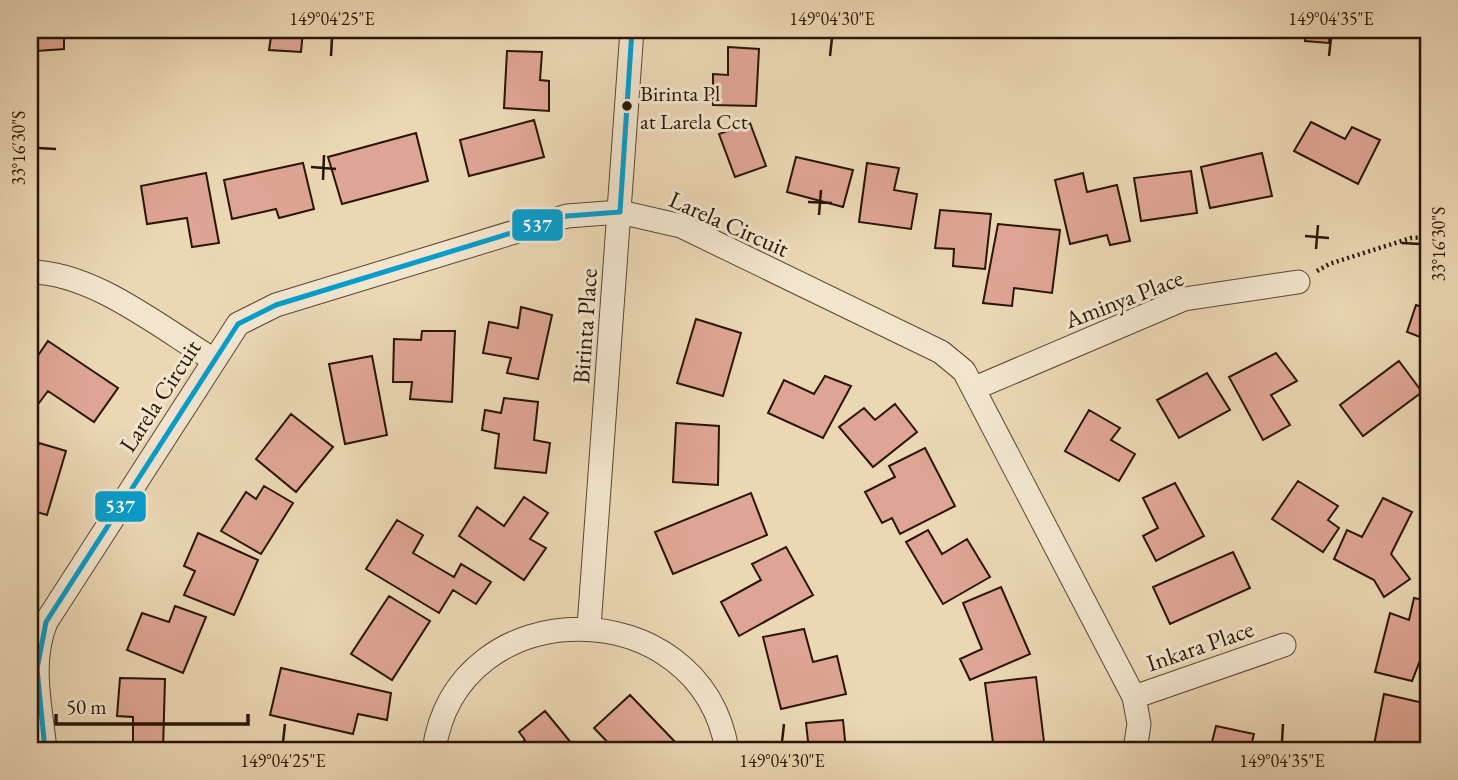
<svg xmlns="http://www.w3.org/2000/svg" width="1458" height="780" font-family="'EB Garamond',serif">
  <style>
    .building { fill: #dfa594; stroke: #291504; stroke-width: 2 }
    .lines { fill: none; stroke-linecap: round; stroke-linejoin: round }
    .minor-casing { stroke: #5a4630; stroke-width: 25 }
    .path { stroke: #291504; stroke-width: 4.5; stroke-dasharray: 2 3.5; stroke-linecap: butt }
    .minor { stroke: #f2e5ce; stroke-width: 23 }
    .bus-1-casing { stroke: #f2e5ce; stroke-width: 10 }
    .bus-1 { stroke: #069dcc; stroke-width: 5 }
    .ticks { fill: none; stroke: #291504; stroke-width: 2.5 }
    .bus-dot { fill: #291504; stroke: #f2e5ce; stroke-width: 2.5 }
    .labels { text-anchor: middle; stroke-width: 6; stroke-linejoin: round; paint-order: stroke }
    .bus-label { font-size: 22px; fill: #291504; stroke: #f2e5ce; text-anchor: start }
    .street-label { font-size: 24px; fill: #291504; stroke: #f2e5ce }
    .line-badge { stroke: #f2e5ce; stroke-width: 2.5 }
    .badge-label { font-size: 19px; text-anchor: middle; font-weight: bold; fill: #fff }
    .neatline { fill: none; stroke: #291504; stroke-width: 2.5 }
    .ticks-label { font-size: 18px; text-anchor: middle; fill: #291504 }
  </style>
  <rect width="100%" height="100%" fill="#ebd7b4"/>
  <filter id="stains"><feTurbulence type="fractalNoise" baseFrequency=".00286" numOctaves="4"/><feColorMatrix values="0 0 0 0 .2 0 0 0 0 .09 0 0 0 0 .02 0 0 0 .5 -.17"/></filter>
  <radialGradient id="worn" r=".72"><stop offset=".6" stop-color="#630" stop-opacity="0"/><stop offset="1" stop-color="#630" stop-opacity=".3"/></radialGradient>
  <path class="building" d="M36 30H64V49L37 51Z
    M73 30H97V38H73Z
    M126 30H148L149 36H126Z
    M272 30H303L301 52 269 50Z
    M1069 30H1122V34L1069 32Z
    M1306 30H1330L1329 43 1305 41Z
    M728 47 759 49 756 106 713 105V74L728 75Z
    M507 51 542 52 540 80 549 81V111L504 108Z
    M534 120 544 157 469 176 460 140Z
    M1311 122 1345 139 1352 127 1380 140 1358 184 1294 151Z
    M750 123 766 166 735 177 719 134Z
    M416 133 428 181 342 204 328 157Z
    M1262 153 1272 196 1210 208 1201 167Z
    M796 157 853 170 843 207 787 192Z
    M303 163 314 209 279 218 276 209 232 219 224 180Z
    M867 163 899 168 894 190 917 194 911 229 859 222Z
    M1191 171 1197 213 1141 221 1134 178Z
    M206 173 219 243 192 247 187 218 147 224 141 186Z
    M1083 173 1087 192 1117 185 1130 241 1110 245 1107 235 1070 244 1055 180Z
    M940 210 991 214 985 269 953 266 954 249 935 248Z
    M998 224 1060 230 1052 293 1014 288 1012 306 983 303Z
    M1416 305 1428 309V340L1407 332Z
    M521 307 552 315 538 379 507 373 511 358 483 353 489 322 518 328Z
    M696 319 741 333 723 396 677 383Z
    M422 331H455L452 402 410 399 412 382H393L394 339 421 340Z
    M48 341 118 388 94 422 48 391 39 403 30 397V353L37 357Z
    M1276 353 1297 381 1271 395 1290 425 1263 440 1229 377Z
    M372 356 387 435 345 444 329 364Z
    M1399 361 1422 392 1363 436 1340 405Z
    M1207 373 1230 410 1179 438 1157 400Z
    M825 376 851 386 823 438 768 413 784 380 814 394Z
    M504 398 538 402 534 440 550 443 546 473 495 468 499 434 482 430 485 410 501 413Z
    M895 404 917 432 873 467 839 427 864 408 875 420Z
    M1089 410 1120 428 1111 440 1135 454 1119 481 1065 451Z
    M291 414 333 447 296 492 256 459Z
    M676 423 719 426 718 485 673 482Z
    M39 443 66 451 47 515 30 510V463L33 464Z
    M925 448 955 506 900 534 892 518 882 523 865 492 895 477 889 466Z
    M1298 481 1338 506 1328 520 1339 528 1323 552 1272 519Z
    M1175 483 1204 536 1156 561 1143 536 1158 528 1143 498Z
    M264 486 293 503 261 554 221 531 246 492 256 499Z
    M751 493 767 535 673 574 655 532Z
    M524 497 548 513 530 539 546 548 524 580 459 536 477 507 504 526Z
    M1383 498 1412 512 1391 554 1410 579 1384 597 1374 580 1334 559 1347 530 1362 537Z
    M397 520 423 535 413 553 454 577 461 564 491 582 476 604 453 590 439 613 366 569Z
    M928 530 942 554 967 539 990 577 943 604 906 542Z
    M198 533 258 560 234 615 184 595 195 571 184 566Z
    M786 547 813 595 739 636 721 602 761 580 752 564Z
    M1233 552 1250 588 1170 624 1153 587Z
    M1001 587 1030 654 970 680 960 659 982 649 963 603Z
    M389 596 430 621 392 680 351 654Z
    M1414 598 1428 601V640L1412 681 1375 672 1390 613 1409 620Z
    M175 606 206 617 183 673 127 650 142 613 169 622Z
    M804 629 813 662 837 656 846 694 781 709 763 637Z
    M281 668 391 693 387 720 358 714 353 734 270 715Z
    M1036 677 1045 750H1024L1023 747 994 750 985 683Z
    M120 678 165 679 163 750 133 749V717L117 716Z
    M1384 694 1428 704 1422 750 1403 747 1402 750H1373Z
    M630 695 679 746 674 750H615L594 728Z
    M545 711 577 750H513L525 740 519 732Z
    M843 720 846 750H809L806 723Z
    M1216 726 1254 734 1250 750H1210Z
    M1332 744 1336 750H1321Z"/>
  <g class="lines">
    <g class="minor-casing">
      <path id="minor" d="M30 272C93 272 161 328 214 360
        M975 388 1184 299 1298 282
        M589 627 632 30
        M1134 697 1284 645
        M45 750C41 708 29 663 46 622L238 324 276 305 567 216 620 212 681 226 941 352 964 371 1134 697 1139 724 1135 750
        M434 750C458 588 700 590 727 750"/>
    </g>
    <path class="path" d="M1317 271 1329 264 1411 238 1428 237"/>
    <use href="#minor" class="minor"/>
    <g class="bus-1-casing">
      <path id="bus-1" d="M45 750 37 669 46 622 238 324 276 305 567 216 620 212 632 30"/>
    </g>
    <use href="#bus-1" class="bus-1"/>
  </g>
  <path class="ticks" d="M331 56 332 38M830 56 832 38M1329 56 1331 38M38 148 56 149M311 167 336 169M323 180 324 155M808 202 832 203M819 215 821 190M1305 236 1329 238M1402 243 1420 244M1316 249 1318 225M283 742 285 724M782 742 784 724M1282 742 1283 724"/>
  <circle class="bus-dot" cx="627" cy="106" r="6"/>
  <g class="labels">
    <g class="bus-label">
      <text x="640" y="101">Birinta Pl<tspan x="640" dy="28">at Larela Cct</tspan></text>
    </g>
    <g class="street-label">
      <text transform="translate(729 224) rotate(24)" y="8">Larela Circuit</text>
      <text transform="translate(1124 299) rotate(-21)" y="8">Aminya Place</text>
      <text transform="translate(585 326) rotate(-86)" y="8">Birinta Place</text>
      <text transform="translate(160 396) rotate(-57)" y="8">Larela Circuit</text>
      <text transform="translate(1200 646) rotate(-19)" y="8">Inkara Place</text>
    </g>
  </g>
  <g class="line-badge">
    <rect x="511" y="208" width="53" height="34" rx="7" fill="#069dcc"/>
    <rect x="94" y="490" width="53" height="33" rx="7" fill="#069dcc"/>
  </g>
  <g class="badge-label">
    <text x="537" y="232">537</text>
    <text x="120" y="513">537</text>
  </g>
  <rect width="1458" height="780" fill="none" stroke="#ebd7b4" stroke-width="77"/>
  <path d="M56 714v10h192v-10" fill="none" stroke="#291504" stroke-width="3.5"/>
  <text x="66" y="714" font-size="21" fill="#291504" stroke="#f2e5ce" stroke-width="5" paint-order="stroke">50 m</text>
  <rect x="38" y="38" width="1382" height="704" class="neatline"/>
  <g class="ticks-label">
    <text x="332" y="25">149°04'25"E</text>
    <text x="832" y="25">149°04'30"E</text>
    <text x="1331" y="25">149°04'35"E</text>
    <text transform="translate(19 148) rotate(-90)" y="6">33°16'30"S</text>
    <text transform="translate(1439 244) rotate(-90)" y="6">33°16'30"S</text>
    <text x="283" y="767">149°04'25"E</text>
    <text x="782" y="767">149°04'30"E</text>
    <text x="1282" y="767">149°04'35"E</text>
  </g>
  <rect width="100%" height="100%" filter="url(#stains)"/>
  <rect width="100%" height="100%" fill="url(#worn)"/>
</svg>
